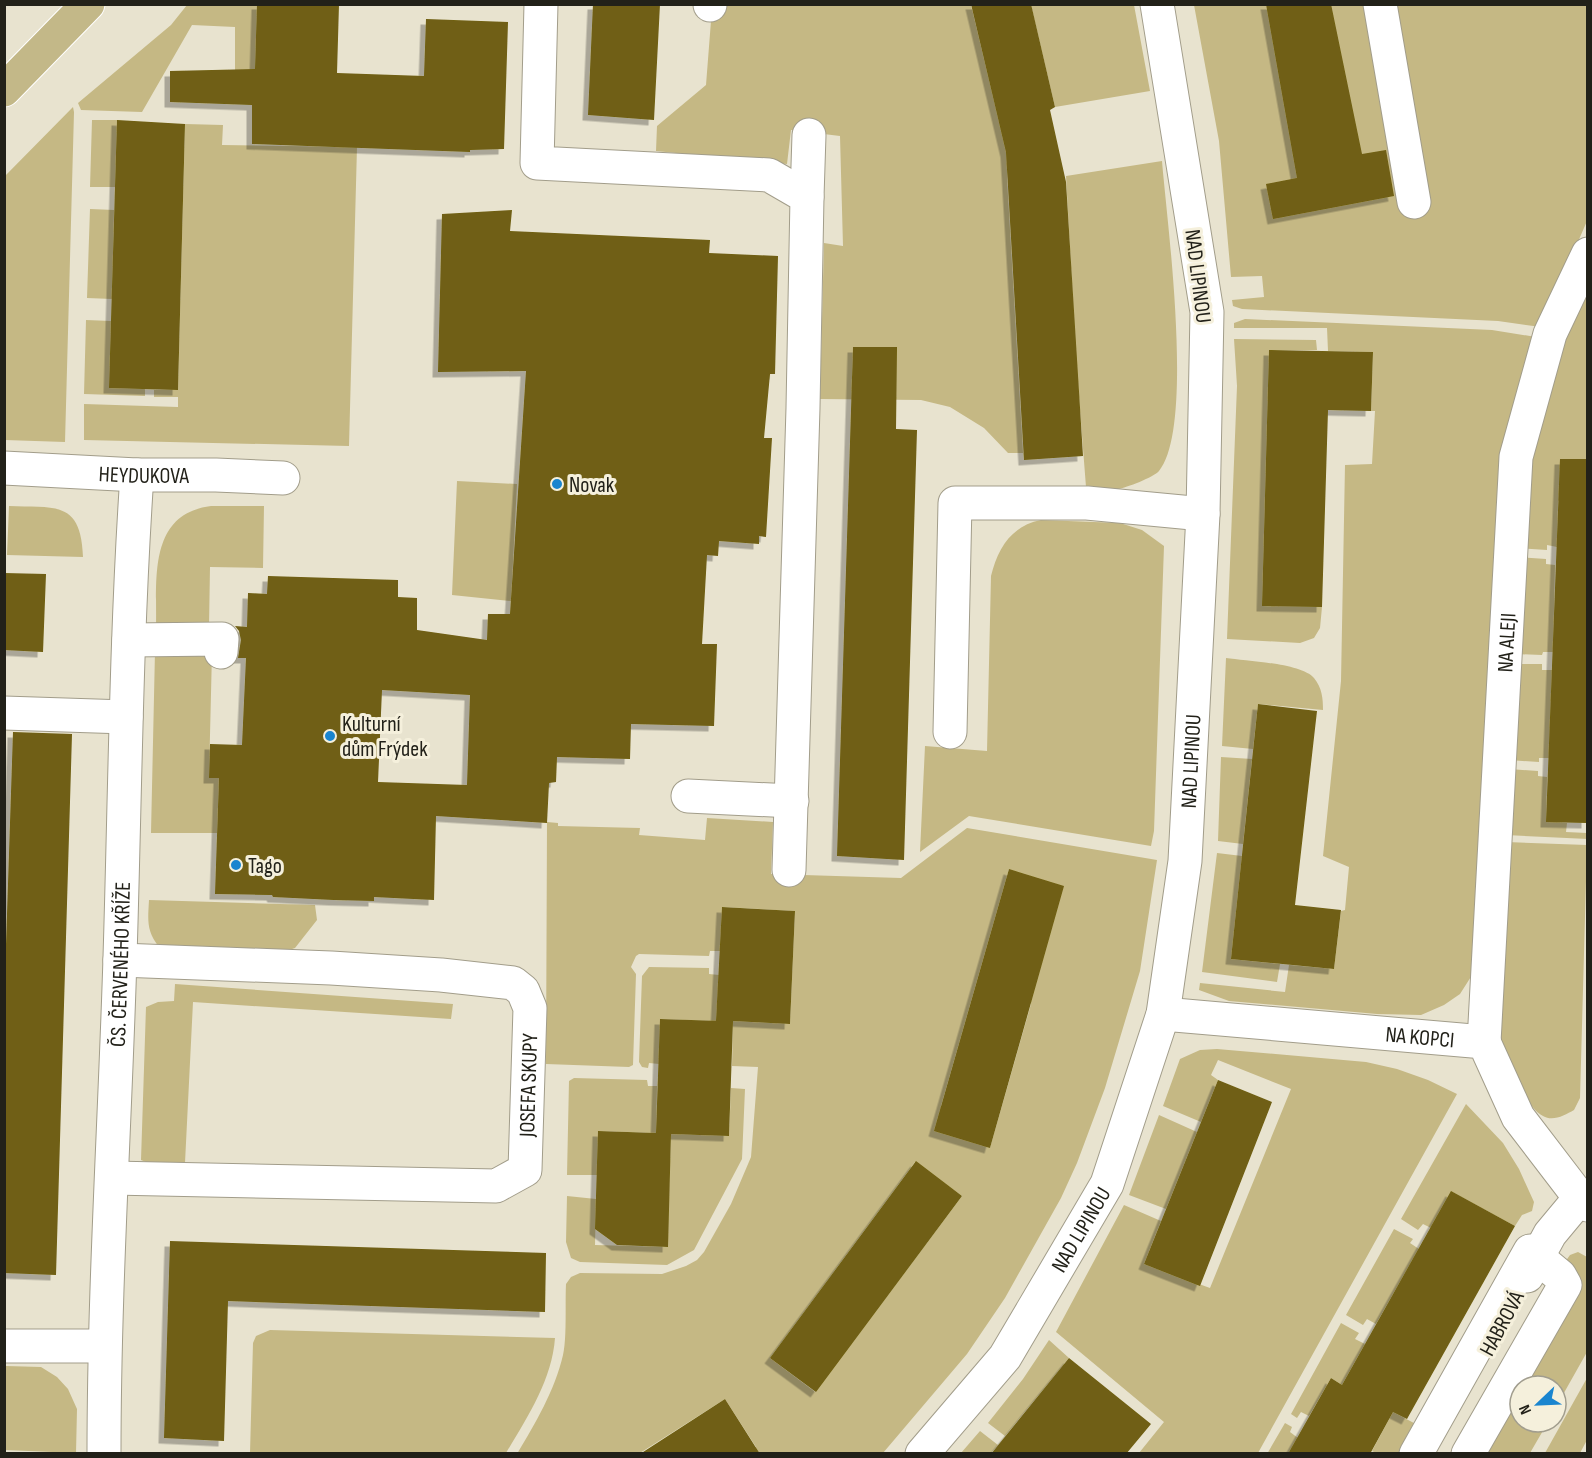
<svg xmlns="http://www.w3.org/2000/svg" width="1592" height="1458" font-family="'Sofia Sans Condensed',sans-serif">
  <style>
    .green { fill: #c5b884; fill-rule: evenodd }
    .building { fill: #6f5f12; fill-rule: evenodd; filter: url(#shadow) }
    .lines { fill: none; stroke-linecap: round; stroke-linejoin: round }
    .minor-casing { stroke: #a29d8a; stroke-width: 35 }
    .major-casing { stroke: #fff; stroke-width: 35 }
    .minor { stroke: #fff; stroke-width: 33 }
    .major { stroke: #c3b888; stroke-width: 33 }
    .poi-dot { fill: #1a85cf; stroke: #f5f0dc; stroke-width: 2 }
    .labels { text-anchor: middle; stroke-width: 6; stroke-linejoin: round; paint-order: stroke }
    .street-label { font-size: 22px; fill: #222119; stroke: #f5f0dc }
    .poi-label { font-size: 22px; fill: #222119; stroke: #f5f0dc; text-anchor: start }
  </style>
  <defs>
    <filter id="shadow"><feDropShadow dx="-5.5" dy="5.5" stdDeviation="0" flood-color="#0004"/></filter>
  </defs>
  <rect width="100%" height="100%" fill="#e8e3cf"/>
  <path class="green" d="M187 5H257L255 70H235V27L192 25 142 112 81 110 78 103 171 25Z
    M726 5H971L999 121 1009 118 1007 179 1023 453H1008L984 428 950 407 921 400 820 399 824 243 843 246 840 136 791 130 787 164 656 151 657 126 706 85 711 21ZM853 347 896 348V377L852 376Z
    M1031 5H1134L1150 91 1055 107Z
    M1194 5H1587V221L1541 327 1498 321 1242 309 1233 306 1232 300 1264 297 1262 276 1231 277 1219 141Z
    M73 107 74 112 65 442 5 440V176Z
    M92 120H117L115 187H90Z
    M185 124 223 125 222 145 357 147 349 446 84 440V404L178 407V397H154V390H178Z
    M1162 161C1167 222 1195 427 1159 471 1154 477 1126 488 1118 489 1107 489 1096 488 1086 487L1076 358 1066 176Z
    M90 209 114 210 112 299 87 298Z
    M1587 273V489H1580L1558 501 1557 547 1547 545V550L1518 548 1540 398Z
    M1245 319 1492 330 1536 337 1474 972 1460 994 1444 1005 1421 1015 1377 1014 1229 1001 1199 990 1200 983 1285 992 1289 965 1334 969 1341 911 1345 910 1349 867 1323 856 1341 681 1345 465 1372 464 1375 411H1371L1373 352 1328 351 1327 328H1234V323Z
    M86 320 111 321 109 388 145 389V396L84 394Z
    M1234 339 1316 340 1317 350H1269L1262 606 1322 607 1320 628 1314 638 1300 643 1227 639 1237 386Z
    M457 481 517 484 511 601 452 595Z
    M9 506C55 508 81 500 83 557L7 555Z
    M211 506H264L263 568 210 567 209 627 156 626C157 579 148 514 211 506Z
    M1041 520 1120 523 1142 530 1164 546 1154 831 1151 846 969 816 920 852 925 746 987 751 991 576C998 548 1011 526 1041 520Z
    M1518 557 1546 559V564L1555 565 1553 652H1543L1542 655 1514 654Z
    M155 651 212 652 209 777 219 778 217 833H151Z
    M1226 658C1246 661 1301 663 1314 678 1322 688 1323 698 1323 710L1258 704 1253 749 1222 746Z
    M1513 664H1542V670H1552L1549 758H1539V762L1509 760Z
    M1221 757 1252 759 1243 844 1218 841Z
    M1509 769 1538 771V776L1547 777 1546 821 1567 823 1566 832 1587 833 1588 839 1506 835Z
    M707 818 773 822 771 874 901 878 967 828 1157 860 1140 971 1105 1088 1077 1163 1061 1198 1005 1298 967 1354 883 1453H747L756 1447 725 1399 640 1453 517 1454C535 1424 555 1390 563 1355 567 1338 565 1304 566 1284L571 1277 580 1273 662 1274 686 1266 697 1260 704 1252 731 1204 751 1157 758 1067 732 1066 733 1021 790 1024 795 911 722 907 720 951H710L709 956 639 954 636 956 631 967 636 974 633 1065 629 1067 546 1064 547 822 558 823V826L640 828 639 835 705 840ZM1009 869 1031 1004 990 1148 941 1106ZM915 1162 962 1196 815 1392 770 1358Z
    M1506 842 1587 845 1580 1098 1574 1110C1565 1115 1553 1122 1543 1116 1523 1105 1503 1054 1499 1032Z
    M1217 853 1242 856 1231 959 1280 964 1277 982 1202 972Z
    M149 900 315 905 317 920 295 948 280 953 159 947C146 930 148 920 149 900Z
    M649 967 709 968V974L719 975 716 1021 660 1019 659 1064 649 1063 648 1068 642 1067 639 1062 642 976Z
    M175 984 453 1004 451 1019 193 1002 185 1163 158 1167 141 1160 146 1007 158 1002 174 1001Z
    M1217 1049 1366 1062 1397 1069 1428 1080 1457 1094 1258 1453H1139L1164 1422 1056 1332 1124 1205 1161 1221 1144 1264 1210 1288 1291 1089 1218 1060 1211 1075 1218 1080 1201 1122 1163 1106 1180 1059 1200 1050Z
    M574 1078 647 1080 648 1086H657L656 1133 598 1131 597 1175H567L569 1081Z
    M731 1088 745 1089 742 1159 694 1250 667 1265 580 1262 571 1258 566 1242 567 1196 596 1199 595 1245 667 1247 671 1134 729 1136Z
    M1466 1104 1503 1143 1519 1169 1534 1202 1532 1211 1522 1215 1515 1226 1452 1192 1431 1228 1423 1224 1418 1230 1401 1219Z
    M1159 1115 1197 1132 1166 1209 1129 1195Z
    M1394 1229 1413 1239 1410 1243 1419 1249 1376 1324 1367 1319 1363 1325 1346 1315Z
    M1578 1252 1587 1257V1352L1556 1407V1386H1520V1422H1548L1530 1453 1468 1454 1565 1262 1570 1255Z
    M1341 1323 1359 1333 1355 1339 1365 1344 1342 1385 1331 1378 1309 1416 1301 1412 1297 1418 1291 1414Z
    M270 1330 555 1338C552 1380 527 1418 506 1453H250L253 1343 256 1336Z
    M1049 1340 1069 1358 1005 1436 988 1423 1023 1379Z
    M4 1357 6 1366 41 1367 57 1377 68 1389 77 1409 76 1453 5 1450Z
    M1587 1378V1440L1580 1453H1545Z
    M1393 1412 1429 1431 1416 1453H1376L1372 1451Z
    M1285 1423 1292 1427 1290 1432 1298 1438 1289 1453 1267 1454Z
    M980 1431 998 1445 991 1453H961Z"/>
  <path class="building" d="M257 4H339L337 73 424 76 426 19 508 22 504 149 470 150V152L252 144V105L170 102V71L255 69Z
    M593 4H660L654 120 588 115Z
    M971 4H1031L1055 107 1050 110 1066 182 1083 456 1024 460 1006 152Z
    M1266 4H1331L1362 154 1386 150 1394 196 1273 219 1266 184 1297 178Z
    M117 120 185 124 178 390 109 388Z
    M512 210 510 231 710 240 709 253 778 256 775 374H770L764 438H772L766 537 759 536V544L719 541 718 556 707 555 702 644H717L714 726 631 724 630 759 557 757 556 782 549 783 547 823 436 816 434 900 374 897V901L334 900 273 897 272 895 215 894 219 778H209L210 744 242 745 246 658H238L241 640 239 631 235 626 247 627 248 593 267 594 268 576 398 580V597L417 598V630L487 640 488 614H510L526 371 438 372 442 214ZM382 690 470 695 467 785 378 782Z
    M853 347H897L896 429 917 430 904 860 837 856Z
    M1269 350 1373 352 1371 411 1328 410 1322 607 1262 606Z
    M1560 459H1587V823L1546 822Z
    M4 573 46 574 43 652 4 650Z
    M1258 704 1317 711 1295 905 1341 910 1334 969 1231 959Z
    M13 732 72 734 56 1275 4 1273V1006Z
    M1009 869 1064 886 990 1148 934 1131Z
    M722 907 795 911 790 1024 733 1021 729 1136 671 1134 668 1247 617 1245 595 1229 598 1131 656 1133 660 1019 721 1021H716Z
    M1218 1080 1272 1102 1200 1286 1144 1264Z
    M916 1161 962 1196 816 1392 770 1358Z
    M1451 1191 1515 1226 1407 1419 1393 1412 1370 1454H1288L1331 1378 1342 1385Z
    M170 1241 546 1253 545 1312 228 1301 224 1441 164 1438Z
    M1069 1358 1151 1424 1126 1454H991Z
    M725 1399 760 1454H640Z"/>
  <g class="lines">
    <g class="minor-casing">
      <g id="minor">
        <path d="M541 4 537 163 769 175 807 197 803 408 789 870"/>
        <path d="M1380 4 1414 202"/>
        <path d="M710 5V4"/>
        <path d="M807 197 809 135"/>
        <path id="s1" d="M4 468 137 475H216L283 478"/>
        <path d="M129 640 222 639 221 652"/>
        <path d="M4 713 126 717"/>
        <path d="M950 732 955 503H1087L1203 514"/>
        <path d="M688 796 792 801"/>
        <path id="s2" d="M1163 1014 1484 1042 1518 1117 1580 1198 1588 1205"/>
        <path id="s3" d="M1484 1042 1516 457 1550 334 1588 254"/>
        <path id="s4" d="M112 1178 496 1186 525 1170 530 1008 523 991 513 983 441 975 331 968 120 960"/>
        <path d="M1527 1276 1550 1234 1580 1198"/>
        <path d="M4 1346H104"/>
        <path id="s5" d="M104 1454C104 1288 115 1123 120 957 125 796 126 636 137 475"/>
        <path id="s6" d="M922 1454 1005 1357 1107 1184 1163 1014 1185 861 1203 514 1207 312 1157 4"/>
        <path d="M1416 1454 1530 1251 1560 1276 1565 1285 1468 1454"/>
      </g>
    </g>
    <g class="major-casing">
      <path id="major" d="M4 90 88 4"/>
    </g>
    <use href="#minor" class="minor"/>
    <use href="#major" class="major"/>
  </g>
  <g class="poi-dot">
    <circle cx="557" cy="484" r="6"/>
    <circle cx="330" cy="736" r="6"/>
    <circle cx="236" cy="865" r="6"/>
  </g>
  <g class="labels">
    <g class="street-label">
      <text transform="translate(1199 276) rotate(83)" y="8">NAD LIPINOU</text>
      <text dy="8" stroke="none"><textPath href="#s1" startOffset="140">HEYDUKOVA</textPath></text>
      <text dy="8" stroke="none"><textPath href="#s3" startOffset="400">NA ALEJI</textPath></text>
      <text dy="8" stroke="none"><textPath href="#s6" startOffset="762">NAD LIPINOU</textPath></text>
      <text dy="8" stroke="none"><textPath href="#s5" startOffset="490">ČS. ČERVENÉHO KŘÍŽE</textPath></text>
      <text dy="8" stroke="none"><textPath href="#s2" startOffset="258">NA KOPCI</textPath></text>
      <text dy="8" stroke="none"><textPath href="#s4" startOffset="502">JOSEFA SKUPY</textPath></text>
      <text dy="8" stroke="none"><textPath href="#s6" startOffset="276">NAD LIPINOU</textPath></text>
      <text transform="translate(1501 1323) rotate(-62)" y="8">HABROVÁ</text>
    </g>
    <g class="poi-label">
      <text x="569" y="492">Novak</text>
      <text x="342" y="731">Kulturní<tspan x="342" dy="25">dům Frýdek</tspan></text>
      <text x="248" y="873">Tago</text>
    </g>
  </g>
  <rect width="1592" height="1458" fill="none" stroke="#222119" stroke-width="12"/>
  <g transform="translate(1538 1404) rotate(247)"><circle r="28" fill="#f5f0dc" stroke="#a19d8e" stroke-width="1.5"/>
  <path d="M0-4.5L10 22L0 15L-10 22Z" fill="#1a85cf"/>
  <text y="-9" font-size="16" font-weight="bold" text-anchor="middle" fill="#222119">N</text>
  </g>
</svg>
